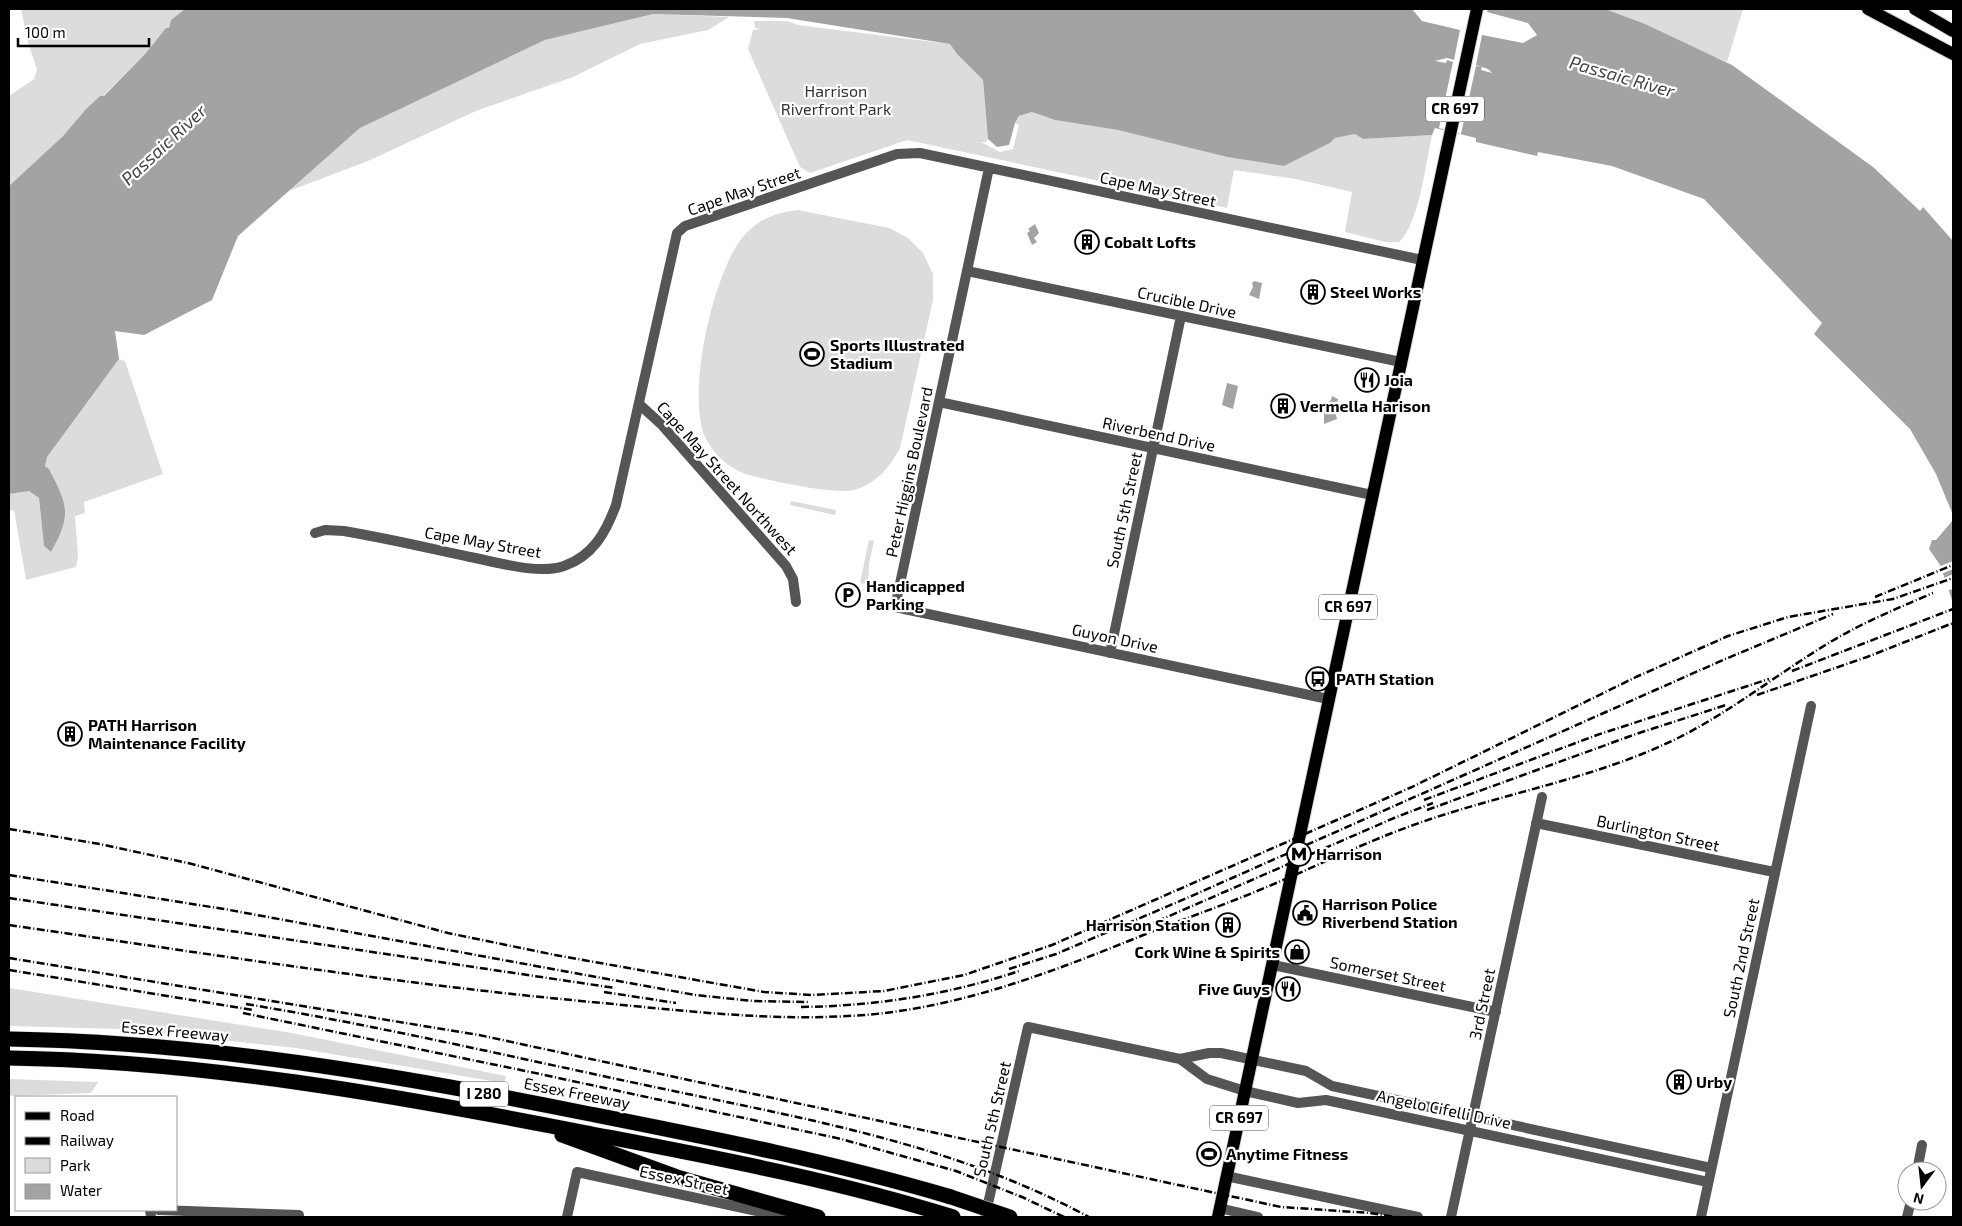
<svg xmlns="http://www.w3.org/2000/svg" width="1962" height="1226" font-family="'Exo 2',sans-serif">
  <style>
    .green { fill: #dcdcdc }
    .water { fill: #a3a3a3 }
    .pier { fill: #fff }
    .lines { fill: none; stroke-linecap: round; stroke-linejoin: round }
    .major-casing { stroke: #dbdbdb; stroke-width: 14 }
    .highway-casing { stroke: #dbdbdb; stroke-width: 16 }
    .minor { stroke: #555; stroke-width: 10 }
    .major { stroke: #000; stroke-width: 12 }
    .highway { stroke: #000; stroke-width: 15 }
    .rail { stroke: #000; stroke-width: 2.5; stroke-dasharray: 8 2.5 1 2.5; stroke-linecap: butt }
    .highway-bridge-casing { stroke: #dbdbdb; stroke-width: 16; stroke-linecap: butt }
    .highway-bridge { stroke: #000; stroke-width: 15 }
    .labels { text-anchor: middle; stroke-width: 4.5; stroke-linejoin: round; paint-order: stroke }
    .shield { fill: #fff; stroke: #4c4c4c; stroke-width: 1 }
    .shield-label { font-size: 15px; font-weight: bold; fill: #000 }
    .park-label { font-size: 16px; fill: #333; stroke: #fff }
    .street-label { font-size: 16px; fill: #000; stroke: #fff }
    .poi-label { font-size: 16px; font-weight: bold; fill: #000; stroke: #fff; text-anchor: start }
    .water-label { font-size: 18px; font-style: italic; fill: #444; stroke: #fff }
  </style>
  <rect width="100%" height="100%" fill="#fff"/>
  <path class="green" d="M21 9H185L171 20 169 29 161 34 145 54 103 96H100L86 109 63 136 9 186V96L34 79 37 70 27 39Z
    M1605 9H1743L1727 62Z
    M653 14 729 17 708 30 640 44 573 77 476 111 368 161 289 191 360 128 545 40Z
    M754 21H787L798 25 950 44 957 54 983 80 988 139 986 142H981L1000 152 1013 149 1019 125 1015 123 1020 116 1032 112 1055 120 1118 130 1227 157 1284 166 1330 143 1335 138 1355 134 1363 139 1432 135C1426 162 1419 224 1399 242H1385L1345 232 1352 192 1296 179 1234 170 1227 208 907 140 810 173 800 167 748 49 753 30 760 29 755 28Z
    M798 210 889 228 908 238 923 253 933 274V300L900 448C890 467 876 484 854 490 835 495 763 480 743 473 728 467 714 454 707 441 684 399 713 274 742 238 757 219 775 213 798 210Z
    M119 359 125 361 163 474 84 502 85 513 75 516 78 556 76 567 26 580 14 510 9 511V494L29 491 39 498 44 546 51 552C72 516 68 504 49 469L45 466 47 457Z
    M791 501 836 510 835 515 790 505Z
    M869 540 874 541 869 564 868 585 860 583Z
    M9 988 292 1033 506 1076 504 1083 296 1048 122 1029 9 1026Z
    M9 1079 98 1082 91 1093 9 1096Z"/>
  <path class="water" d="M185 9H1605L1645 24 1732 65 1873 167 1920 211 1923 207 1953 241V515L1936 474 1910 429 1814 334 1822 323 1704 199 1612 166 1538 152 1537 156 1476 142V138L1435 128 1432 135 1363 139 1355 134 1335 138 1330 143 1284 166 1227 157 1118 130 1055 120 1032 112 1019 116 1015 123 1009 145 997 147 988 139 983 80 957 54 950 44 787 18 653 14 545 40 360 128 238 236 212 300 144 335 115 331 119 359 47 457 45 466 49 469C68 505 72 515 51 552L44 546 39 498 29 491 9 494V186L63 136 86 109 100 96H104L145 54 166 28H169L171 20Z
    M1035 224 1039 233 1034 238 1037 242 1032 245 1027 233 1030 231 1028 229Z
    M1254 281 1262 283 1259 299 1249 295 1253 287 1252 283Z
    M1227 383 1238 386 1233 409 1222 405Z
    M1332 396 1338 399 1335 412 1337 419 1324 424V405L1331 400Z
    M1953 520V603L1940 565 1929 549 1932 540H1936Z"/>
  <path class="pier" d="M1412 9H1488L1487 12 1528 23 1537 35 1523 43 1482 35 1476 65 1488 69 1492 73 1481 70 1482 67 1476 66 1461 134 1439 128 1453 62 1447 60 1446 63 1435 61 1447 58 1454 60 1460 30 1422 21Z
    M1953 561V569L1941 574 1938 567Z
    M1953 574V589L1946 591 1942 579Z"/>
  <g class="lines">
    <g class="major-casing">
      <path id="major" d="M1868 9 1953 54
        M1915 9 1953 31
        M1218 1217 1477 9"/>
    </g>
    <g class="highway-casing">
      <path id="highway" d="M9 1039C204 1042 399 1075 590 1114 711 1138 833 1162 951 1197
        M9 1058C202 1061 393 1095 582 1132 706 1156 832 1179 953 1217
        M562 1135 680 1178 818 1217"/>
    </g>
    <path class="minor" d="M989 168 895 607 1328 699
      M967 271 1401 362
      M939 402 1372 495
      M639 404 661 424 786 566 793 579 796 602
      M315 533 325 530 344 531C386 538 428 548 470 557 496 562 539 575 564 566 593 556 606 532 616 505L677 233 685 226 897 154 920 153 1422 260
      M1110 653 1181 316
      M1536 823 1774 872
      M1273 965 1496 1012
      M1180 1059 1209 1053H1221L1306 1071 1332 1086 1711 1168
      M1917 1171 1922 1145
      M1226 1176 1418 1217
      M1219 1208 1258 1217
      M150 1210 151 1217
      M159 1210 299 1215V1217
      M567 1217 577 1172 784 1217
      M985 1217 1028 1027 1180 1059 1207 1079 1245 1091 1298 1103 1326 1100 1708 1182
      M1451 1217 1542 797
      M1701 1217 1811 706
      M1907 1217 1911 1201"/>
    <use href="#major" class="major"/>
    <use href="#highway" class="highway"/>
    <path class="rail" d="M1875 597 1953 565
      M1792 671 1953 609
      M1757 695 1867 657 1953 623
      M1424 800 1597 735 1769 679
      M1427 810 1636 734 1726 705
      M9 829 100 844 192 864 448 933 555 955 764 992 811 995 884 991 964 975 1052 945 1412 787 1636 677 1728 636 1788 617 1893 599 1953 578
      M9 875 224 909 695 995 753 1001 810 1002
      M9 898 615 988
      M9 925C203 953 396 984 592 1002 689 1011 786 1024 885 1013 974 1002 1054 971 1136 938 1180 920 1225 905 1269 886 1315 867 1361 844 1408 827 1497 794 1593 780 1678 738 1732 711 1780 672 1832 641 1864 622 1898 608 1933 593
      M1144 927 1394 818 1433 803
      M9 958 479 1035 1281 1207 1370 1213 1396 1217
      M1009 969 1056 954 1187 898 1723 660 1833 614
      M9 970 253 1010
      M604 992 676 1003
      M246 1004C380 1026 512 1057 645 1085 800 1118 949 1142 1089 1217
      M801 1007C875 1006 948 995 1019 971
      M243 1013 540 1074 841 1139 956 1171 1022 1197 1064 1217"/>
    <g class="highway-bridge-casing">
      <path id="highway-bridge" d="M951 1197 1010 1217"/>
    </g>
    <use href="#highway-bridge" class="highway-bridge"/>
  </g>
  <defs>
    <g id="building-ring" transform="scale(1.25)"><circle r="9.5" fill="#fff" stroke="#000" stroke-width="1.5"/><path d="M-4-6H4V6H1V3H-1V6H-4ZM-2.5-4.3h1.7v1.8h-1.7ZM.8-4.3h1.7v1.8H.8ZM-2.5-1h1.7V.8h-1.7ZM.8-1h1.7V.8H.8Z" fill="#000"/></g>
    <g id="stadium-ring" transform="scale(1.25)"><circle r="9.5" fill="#fff" stroke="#000" stroke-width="1.5"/><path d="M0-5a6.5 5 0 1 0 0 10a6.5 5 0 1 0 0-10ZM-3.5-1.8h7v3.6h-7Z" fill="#000"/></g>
    <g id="restaurant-ring" transform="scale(1.25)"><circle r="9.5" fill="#fff" stroke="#000" stroke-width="1.5"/><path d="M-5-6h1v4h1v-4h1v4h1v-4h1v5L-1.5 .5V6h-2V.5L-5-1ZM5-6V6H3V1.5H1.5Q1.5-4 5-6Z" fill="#000"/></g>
    <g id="parking-ring" transform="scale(1.25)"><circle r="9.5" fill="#fff" stroke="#000" stroke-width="1.5"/><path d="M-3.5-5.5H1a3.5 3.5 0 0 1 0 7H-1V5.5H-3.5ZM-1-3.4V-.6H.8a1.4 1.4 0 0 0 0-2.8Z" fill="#000"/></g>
    <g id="bus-ring" transform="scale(1.25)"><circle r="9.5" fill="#fff" stroke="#000" stroke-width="1.5"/><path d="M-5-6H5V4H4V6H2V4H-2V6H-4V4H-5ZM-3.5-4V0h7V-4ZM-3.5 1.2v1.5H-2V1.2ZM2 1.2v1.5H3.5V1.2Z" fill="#000"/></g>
    <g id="metro-ring" transform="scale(1.25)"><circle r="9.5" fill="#fff" stroke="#000" stroke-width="1.5"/><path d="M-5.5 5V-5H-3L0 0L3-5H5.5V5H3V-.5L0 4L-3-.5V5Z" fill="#000"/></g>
    <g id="civic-ring" transform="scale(1.25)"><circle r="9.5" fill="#fff" stroke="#000" stroke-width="1.5"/><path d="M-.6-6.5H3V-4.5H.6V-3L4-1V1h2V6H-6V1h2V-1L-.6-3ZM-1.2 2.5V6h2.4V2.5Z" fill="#000"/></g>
    <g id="shop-ring" transform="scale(1.25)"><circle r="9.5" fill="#fff" stroke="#000" stroke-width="1.5"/><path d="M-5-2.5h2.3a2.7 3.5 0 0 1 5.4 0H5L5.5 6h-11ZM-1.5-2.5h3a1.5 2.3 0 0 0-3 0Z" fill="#000"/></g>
  </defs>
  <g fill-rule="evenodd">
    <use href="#building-ring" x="1087" y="242"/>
    <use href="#building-ring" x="1313" y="292"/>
    <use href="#stadium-ring" x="812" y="354"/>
    <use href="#restaurant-ring" x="1367" y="380"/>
    <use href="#building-ring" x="1283" y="406"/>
    <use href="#parking-ring" x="848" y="595"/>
    <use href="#bus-ring" x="1318" y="679"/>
    <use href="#building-ring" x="70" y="734"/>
    <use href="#metro-ring" x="1299" y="854"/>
    <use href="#civic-ring" x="1305" y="913"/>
    <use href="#building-ring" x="1228" y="925"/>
    <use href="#shop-ring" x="1297" y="952"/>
    <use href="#restaurant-ring" x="1288" y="989"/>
    <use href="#building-ring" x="1679" y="1082"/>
    <use href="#stadium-ring" x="1209" y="1154"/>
  </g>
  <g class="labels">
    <g class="shield">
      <rect x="1426" y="96.5" width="58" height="25" rx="4"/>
      <rect x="1319" y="594.5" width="58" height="25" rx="4"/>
      <rect x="460" y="1081.5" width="48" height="25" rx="4"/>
      <rect x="1210" y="1105.5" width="58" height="25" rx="4"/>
    </g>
    <g class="shield-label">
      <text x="1455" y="114">CR 697</text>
      <text x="1348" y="612">CR 697</text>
      <text x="484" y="1099">I 280</text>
      <text x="1239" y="1123">CR 697</text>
    </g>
    <g class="park-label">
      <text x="836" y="97">Harrison<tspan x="836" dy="18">Riverfront Park</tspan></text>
    </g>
    <g class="street-label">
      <text transform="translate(1158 189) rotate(12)" y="6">Cape May Street</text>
      <text transform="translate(744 191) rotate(-19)" y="6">Cape May Street</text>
      <text transform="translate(1187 302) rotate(12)" y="6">Crucible Drive</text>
      <text transform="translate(1159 434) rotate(12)" y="6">Riverbend Drive</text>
      <text transform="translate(909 472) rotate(-78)" y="6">Peter Higgins Boulevard</text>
      <text transform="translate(727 478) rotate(48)" y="6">Cape May Street Northwest</text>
      <text transform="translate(1124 510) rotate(-78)" y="6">South 5th Street</text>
      <text transform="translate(483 542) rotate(10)" y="6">Cape May Street</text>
      <text transform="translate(1115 638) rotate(12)" y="6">Guyon Drive</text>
      <text transform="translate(1658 833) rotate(12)" y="6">Burlington Street</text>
      <text transform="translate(1741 958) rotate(-78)" y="6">South 2nd Street</text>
      <text transform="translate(1388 974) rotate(12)" y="6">Somerset Street</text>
      <text transform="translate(1482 1004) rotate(-78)" y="6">3rd Street</text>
      <text transform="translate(175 1031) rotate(5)" y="6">Essex Freeway</text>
      <text transform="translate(577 1093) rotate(11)" y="6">Essex Freeway</text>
      <text transform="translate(1444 1109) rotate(12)" y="6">Angelo Cifelli Drive</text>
      <text transform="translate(992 1119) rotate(-77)" y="6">South 5th Street</text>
      <text transform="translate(684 1180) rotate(12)" y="6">Essex Street</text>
    </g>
    <g class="poi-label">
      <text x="1104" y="248">Cobalt Lofts</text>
      <text x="1330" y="298">Steel Works</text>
      <text x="830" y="351">Sports Illustrated<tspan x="830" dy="18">Stadium</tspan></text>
      <text x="1384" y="386">Joia</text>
      <text x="1300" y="412">Vermella Harison</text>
      <text x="866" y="592">Handicapped<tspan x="866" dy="18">Parking</tspan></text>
      <text x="1336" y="685">PATH Station</text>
      <text x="88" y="731">PATH Harrison<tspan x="88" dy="18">Maintenance Facility</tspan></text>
      <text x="1316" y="860">Harrison</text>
      <text x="1322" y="910">Harrison Police<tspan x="1322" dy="18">Riverbend Station</tspan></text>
      <text x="1210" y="931" text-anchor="end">Harrison Station</text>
      <text x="1280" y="958" text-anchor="end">Cork Wine &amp; Spirits</text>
      <text x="1270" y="995" text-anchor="end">Five Guys</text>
      <text x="1696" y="1088">Urby</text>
      <text x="1226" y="1160">Anytime Fitness</text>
    </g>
    <g class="water-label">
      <text transform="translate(1622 77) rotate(16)" y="6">Passaic River</text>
      <text transform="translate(164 145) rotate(-43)" y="6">Passaic River</text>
    </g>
  </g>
  <rect width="1962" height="1226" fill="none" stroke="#000000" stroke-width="20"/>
  <rect x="15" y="1096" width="162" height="115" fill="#ffffff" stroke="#999999"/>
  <rect x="25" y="1112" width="25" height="8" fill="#000000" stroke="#999999"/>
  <text x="60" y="1121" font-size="15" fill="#000000">Road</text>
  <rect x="25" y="1137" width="25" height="8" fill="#000000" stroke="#999999"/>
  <text x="60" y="1146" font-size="15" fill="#000000">Railway</text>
  <rect x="25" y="1158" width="25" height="15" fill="#dcdcdc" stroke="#999999"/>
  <text x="60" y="1171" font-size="15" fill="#000000">Park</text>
  <rect x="25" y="1184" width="25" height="15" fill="#a3a3a3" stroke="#999999"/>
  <text x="60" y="1196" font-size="15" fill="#000000">Water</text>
  <g transform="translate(1922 1186) rotate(195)"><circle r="24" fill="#ffffff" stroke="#999999"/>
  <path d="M0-4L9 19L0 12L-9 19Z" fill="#000000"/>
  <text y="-8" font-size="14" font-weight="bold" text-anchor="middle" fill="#000000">N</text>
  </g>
  <path d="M18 38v8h131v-8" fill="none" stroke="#000000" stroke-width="2.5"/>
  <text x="25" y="38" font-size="15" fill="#000000" stroke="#ffffff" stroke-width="4" paint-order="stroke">100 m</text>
</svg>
